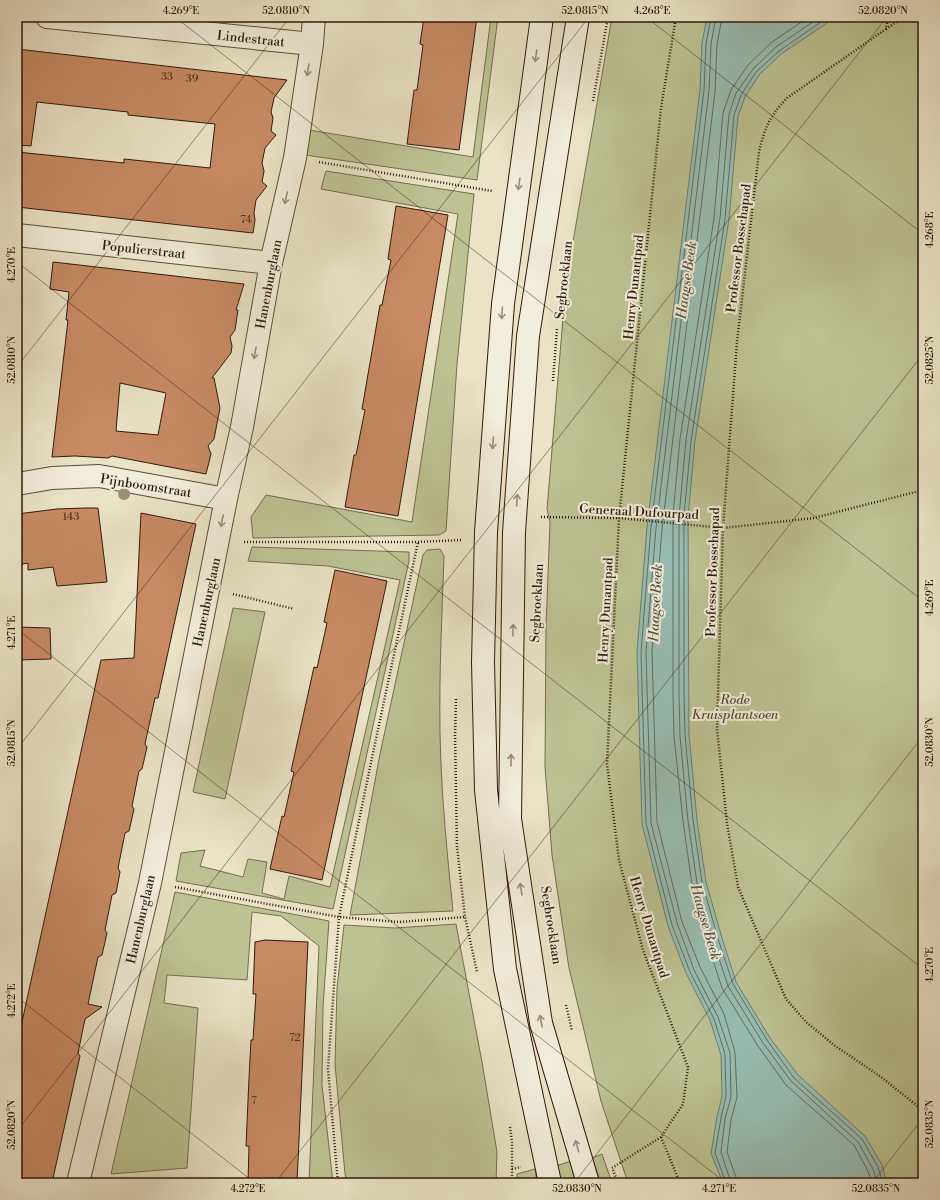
<svg xmlns="http://www.w3.org/2000/svg" width="940" height="1200" font-family="'Libre Bodoni',serif">
  <style>
    .green { fill: #bcc292; stroke: #766e4e }
    .water { fill: #98beb4; stroke: #6f7c70 }
    .lines { fill: none; stroke-linecap: round; stroke-linejoin: round }
    .shore { stroke: #646c5e; stroke-width: 1 }
    .building { fill: #c78a64; stroke: #311909; fill-rule: evenodd }
    .street-casing { stroke: #5f4c38; stroke-width: 24 }
    .secondary-casing { stroke: #311909; stroke-width: 24 }
    .path { stroke: #311909; stroke-width: 2.5; stroke-dasharray: 1 2; stroke-linecap: butt }
    .street { stroke: #f1eddb; stroke-width: 22 }
    .secondary { stroke: #f1eddb; stroke-width: 22 }
    .tree { fill: #9b9075 }
    .oneway { stroke: #9b8e7c }
    .ticks { fill: none; stroke: #311909; stroke-width: 1; stroke-opacity: 0.45 }
    .labels { text-anchor: middle; stroke-width: 4; stroke-linejoin: round; paint-order: stroke }
    .number-label { font-size: 11px; fill: #563520 }
    .street-label { font-size: 13px; fill: #311909; stroke: #f1eddb }
    .park-label { font-size: 13px; font-style: italic; fill: #5b4c32; stroke: #f1eddb }
    .water-label { font-size: 14px; font-style: italic; fill: #555345; stroke: #f1eddb }
    .neatline { fill: none; stroke: #311909; stroke-width: 1.5 }
    .ticks-label { font-size: 10px; text-anchor: middle; fill: #311909 }
  </style>
  <rect width="100%" height="100%" fill="#eae3c7"/>
  <filter id="stains"><feTurbulence type="fractalNoise" baseFrequency=".005" numOctaves="4"/><feColorMatrix values="0 0 0 0 .2 0 0 0 0 .09 0 0 0 0 .02 0 0 0 .5 -.17"/></filter>
  <radialGradient id="worn" r=".72"><stop offset=".6" stop-color="#630" stop-opacity="0"/><stop offset="1" stop-color="#630" stop-opacity=".3"/></radialGradient>
  <path class="green" d="M491 17H498L477 180 305 155 309 130 473 157Z
    M612 17H923V1183H628L601 1101 569 968 552 855 545 767 546 627 550 522 547 509 566 282Z
    M326 171 474 194 457 364 446 531 439 535 253 538 251 517 266 495 412 522 458 214 321 189Z
    M252 547 409 552V561L333 909 176 881 181 853 205 850 200 866 243 877 248 859 267 862 262 893 284 899 289 876 330 887 400 580 328 566 248 561Z
    M440 549 444 556C442 615 439 674 440 732 441 792 447 852 453 911L350 915 380 754 423 555 427 550Z
    M233 608 265 612 225 799 193 792Z
    M175 892 329 921 323 1007 322 1085 333 1183H309L319 946 281 916 252 912 247 980 167 975 164 1003 198 1008 187 1168 111 1174Z
    M456 924 482 1062 497 1152 496 1183H347L345 1174 335 1064 337 988 344 925 395 928Z
    M602 1154 612 1183H601L592 1158Z
    M571 1161 579 1183H560L556 1166Z
    M535 1169 537 1183H517V1174Z"/>
  <path class="water" d="M707 17H832L827 23 781 54 759 75 745 97 738 116 729 219 695 441 688 517 689 735 697 820 706 882 722 938 736 982 770 1038 798 1075 865 1136 882 1165 887 1183H723L711 1153 717 1117 722 1096 721 1055 710 1020 686 973 668 926 642 824 637 652 647 527 700 90 702 43Z"/>
  <g class="lines">
    <path class="shore" d="M711 17 706 44 704 90 651 527 641 652 646 823 672 925 690 972 714 1019 725 1054 726 1096 721 1118 715 1153 726 1183
      M716 17 711 44 709 91 656 528 646 652 651 823 677 923 694 970 718 1017 730 1053 731 1097 725 1119 721 1152 731 1183
      M722 17 717 45 715 92 662 529 652 652 657 822 682 922 700 967 724 1014 735 1052 737 1097 731 1120 727 1152 736 1177 737 1183
      M809 17 772 42 748 65 731 90 723 113 714 218 680 439 673 515V694L674 736 683 821 692 885 707 942 722 988 758 1046 786 1085 854 1145 868 1171 872 1183
      M820 17 776 47 753 69 736 93 729 114 720 218 686 440 679 516V694L680 736 688 821 697 883 713 940 728 986 763 1043 791 1081 858 1142 873 1169 878 1183
      M827 17 824 20 779 51 756 72 741 95 734 115 725 219 691 441 684 516V694L685 735 693 820 702 882 718 939 733 984 767 1040 794 1078 862 1139 878 1167 883 1183"/>
  </g>
  <path class="building" d="M424 17H477L459 150 407 144 414 90H417L423 45 420 44Z
    M17 49 287 80 274 98 271 112 273 118 271 131 276 135 265 148 262 163 264 171 262 182 267 186 256 200 254 213 255 220 253 233 17 207V152L124 163V159L210 168 215 124 128 115V112L37 102 31 146 17 145Z
    M396 206 448 215 398 516 345 507 354 455H356L365 410 362 409 380 305H382L391 260 388 259Z
    M53 262 244 284 236 310H238L235 330 230 337 232 346 231 353 212 378H214L220 408 214 439 208 446 211 454 206 474 112 456 108 458 75 456 52 457 68 320H66L69 292 50 289ZM120 383 166 393 158 435 116 431Z
    M86 508H98L107 582 57 586 53 567 28 570V563L17 565V514L57 509Z
    M141 513 196 524 158 698H155L145 744 147 747 142 769 139 771 132 806 134 809 129 831 125 833 118 868 120 872 116 893 112 895 105 930 107 933 102 955 98 957 88 1004 102 1007 85 1019 78 1053 80 1056 52 1183H17V1114L20 1094 17 1093V1045L101 660 134 658Z
    M335 570 387 581 322 880 270 869 282 816 284 817 294 772 291 771 314 667 317 668 327 623 324 622Z
    M17 627 50 628 51 659 17 660Z
    M265 940 308 942 297 1183H248L249 1146H246L249 1078 251 1040H253L256 994H253L255 942Z"/>
  <g class="lines">
    <g class="street-casing">
      <path id="street" d="M47 17 312 44
        M17 235 271 263
        M17 484 52 478 99 476 226 499
        M78 1183 150 883 226 499 242 427 271 263 295 158 312 44 314 17"/>
    </g>
    <g class="secondary-casing">
      <path id="secondary" d="M542 17 503 304 486 532 483 662 486 790 505 969 550 1183
        M578 17 528 336 514 532 510 819 541 1023 588 1183"/>
    </g>
    <path class="path" d="M676 17 661 108 619 518 607 764 619 860 643 950 688 1067 683 1104 661 1137 680 1183
      M888 17 886 29 787 98C769 117 765 127 759 152L737 342 723 528 717 729 727 823 738 887 786 999 806 1022 834 1045 881 1077 915 1104 923 1112
      M886 29 904 17
      M593 101 608 17
      M319 162 492 191
      M553 381 557 329
      M541 517 619 518 723 528 814 518 923 490
      M244 542H418L461 540
      M233 594 294 609
      M456 699 455 734 457 847 465 917 477 972
      M175 887 339 917 399 922 465 917
      M566 1005 572 1031
      M510 1127 512 1142V1183
      M612 1168 661 1137
      M512 1169 521 1167
      M613 1170 618 1183
      M338 1183 328 1069 339 917 373 753 418 542"/>
    <use href="#street" class="street"/>
    <use href="#secondary" class="secondary"/>
  </g>
  <circle class="tree" cx="124" cy="494" r="6"/>
  <defs><path id="oneway-shaft" d="M-6 0H5M1.5-3L5.5 0L1.5 3" fill="none" stroke-width="1.6" stroke-linecap="round" stroke-linejoin="round"/></defs>
  <g class="oneway">
    <use href="#oneway-shaft" transform="translate(536 56) rotate(98)"/>
    <use href="#oneway-shaft" transform="translate(308 70) rotate(98)"/>
    <use href="#oneway-shaft" transform="translate(519 184) rotate(98)"/>
    <use href="#oneway-shaft" transform="translate(286 198) rotate(103)"/>
    <use href="#oneway-shaft" transform="translate(502 313) rotate(94)"/>
    <use href="#oneway-shaft" transform="translate(255 353) rotate(100)"/>
    <use href="#oneway-shaft" transform="translate(493 443) rotate(94)"/>
    <use href="#oneway-shaft" transform="translate(517 500) rotate(-86)"/>
    <use href="#oneway-shaft" transform="translate(222 521) rotate(101)"/>
    <use href="#oneway-shaft" transform="translate(513 630) rotate(-89)"/>
    <use href="#oneway-shaft" transform="translate(511 760) rotate(-89)"/>
    <use href="#oneway-shaft" transform="translate(521 889) rotate(-99)"/>
    <use href="#oneway-shaft" transform="translate(541 1021) rotate(-101)"/>
    <use href="#oneway-shaft" transform="translate(577 1146) rotate(-107)"/>
  </g>
  <path class="ticks" d="M175 17 923 601M646 17 923 234M17 262 923 969M17 367 290 17M17 629 726 1183M17 749 589 17M17 997 255 1183M17 1131 887 17M275 1183 923 354M574 1183 923 736M872 1183 923 1118"/>
  <g class="labels">
    <g class="number-label">
      <text x="167" y="80">33</text>
      <text x="192" y="82">39</text>
      <text x="246" y="223">74</text>
      <text x="71" y="520">143</text>
      <text x="295" y="1041">72</text>
      <text x="254" y="1104">7</text>
    </g>
    <g class="street-label">
      <text transform="translate(251 38) rotate(6)" y="5">Lindestraat</text>
      <text transform="translate(738 248) rotate(-83)" y="5">Professor Bosschapad</text>
      <text transform="translate(144 249) rotate(6)" y="5">Populierstraat</text>
      <text transform="translate(563 280) rotate(-84)" y="5">Segbroeklaan</text>
      <text transform="translate(268 284) rotate(-79)" y="5">Hanenburglaan</text>
      <text transform="translate(633 287) rotate(-84)" y="5">Henry Dunantpad</text>
      <text transform="translate(146 485) rotate(9)" y="5">Pijnboomstraat</text>
      <text transform="translate(639 511) rotate(3)" y="5">Generaal Dufourpad</text>
      <text transform="translate(712 572) rotate(-88)" y="5">Professor Bosschapad</text>
      <text transform="translate(206 602) rotate(-78)" y="5">Hanenburglaan</text>
      <text transform="translate(536 603) rotate(-87)" y="5">Segbroeklaan</text>
      <text transform="translate(605 610) rotate(-87)" y="5">Henry Dunantpad</text>
      <text transform="translate(140 919) rotate(-77)" y="5">Hanenburglaan</text>
      <text transform="translate(552 925) rotate(81)" y="5">Segbroeklaan</text>
      <text transform="translate(650 927) rotate(73)" y="5">Henry Dunantpad</text>
    </g>
    <g class="park-label">
      <text x="735" y="704">Rode<tspan x="735" dy="15">Kruisplantsoen</tspan></text>
    </g>
    <g class="water-label">
      <text transform="translate(686 280) rotate(-82)" y="5">Haagse Beek</text>
      <text transform="translate(655 603) rotate(-87)" y="5">Haagse Beek</text>
      <text transform="translate(706 922) rotate(74)" y="5">Haagse Beek</text>
    </g>
  </g>
  <rect width="940" height="1200" fill="none" stroke="#eae3c7" stroke-width="44"/>
  <rect x="22" y="22" width="896" height="1156" class="neatline"/>
  <g class="ticks-label">
    <text x="181" y="14">4.269°E</text>
    <text x="286" y="14">52.0810°N</text>
    <text x="585" y="14">52.0815°N</text>
    <text x="652" y="14">4.268°E</text>
    <text x="883" y="14">52.0820°N</text>
    <text transform="translate(929 230) rotate(-90)" y="4">4.268°E</text>
    <text transform="translate(11 265) rotate(-90)" y="4">4.270°E</text>
    <text transform="translate(929 360) rotate(-90)" y="4">52.0825°N</text>
    <text transform="translate(11 360) rotate(-90)" y="4">52.0810°N</text>
    <text transform="translate(929 598) rotate(-90)" y="4">4.269°E</text>
    <text transform="translate(11 633) rotate(-90)" y="4">4.271°E</text>
    <text transform="translate(929 742) rotate(-90)" y="4">52.0830°N</text>
    <text transform="translate(11 743) rotate(-90)" y="4">52.0815°N</text>
    <text transform="translate(929 965) rotate(-90)" y="4">4.270°E</text>
    <text transform="translate(11 1001) rotate(-90)" y="4">4.272°E</text>
    <text transform="translate(929 1124) rotate(-90)" y="4">52.0835°N</text>
    <text transform="translate(11 1125) rotate(-90)" y="4">52.0820°N</text>
    <text x="248" y="1192">4.272°E</text>
    <text x="577" y="1192">52.0830°N</text>
    <text x="719" y="1192">4.271°E</text>
    <text x="876" y="1192">52.0835°N</text>
  </g>
  <rect width="100%" height="100%" filter="url(#stains)"/>
  <rect width="100%" height="100%" fill="url(#worn)"/>
</svg>
